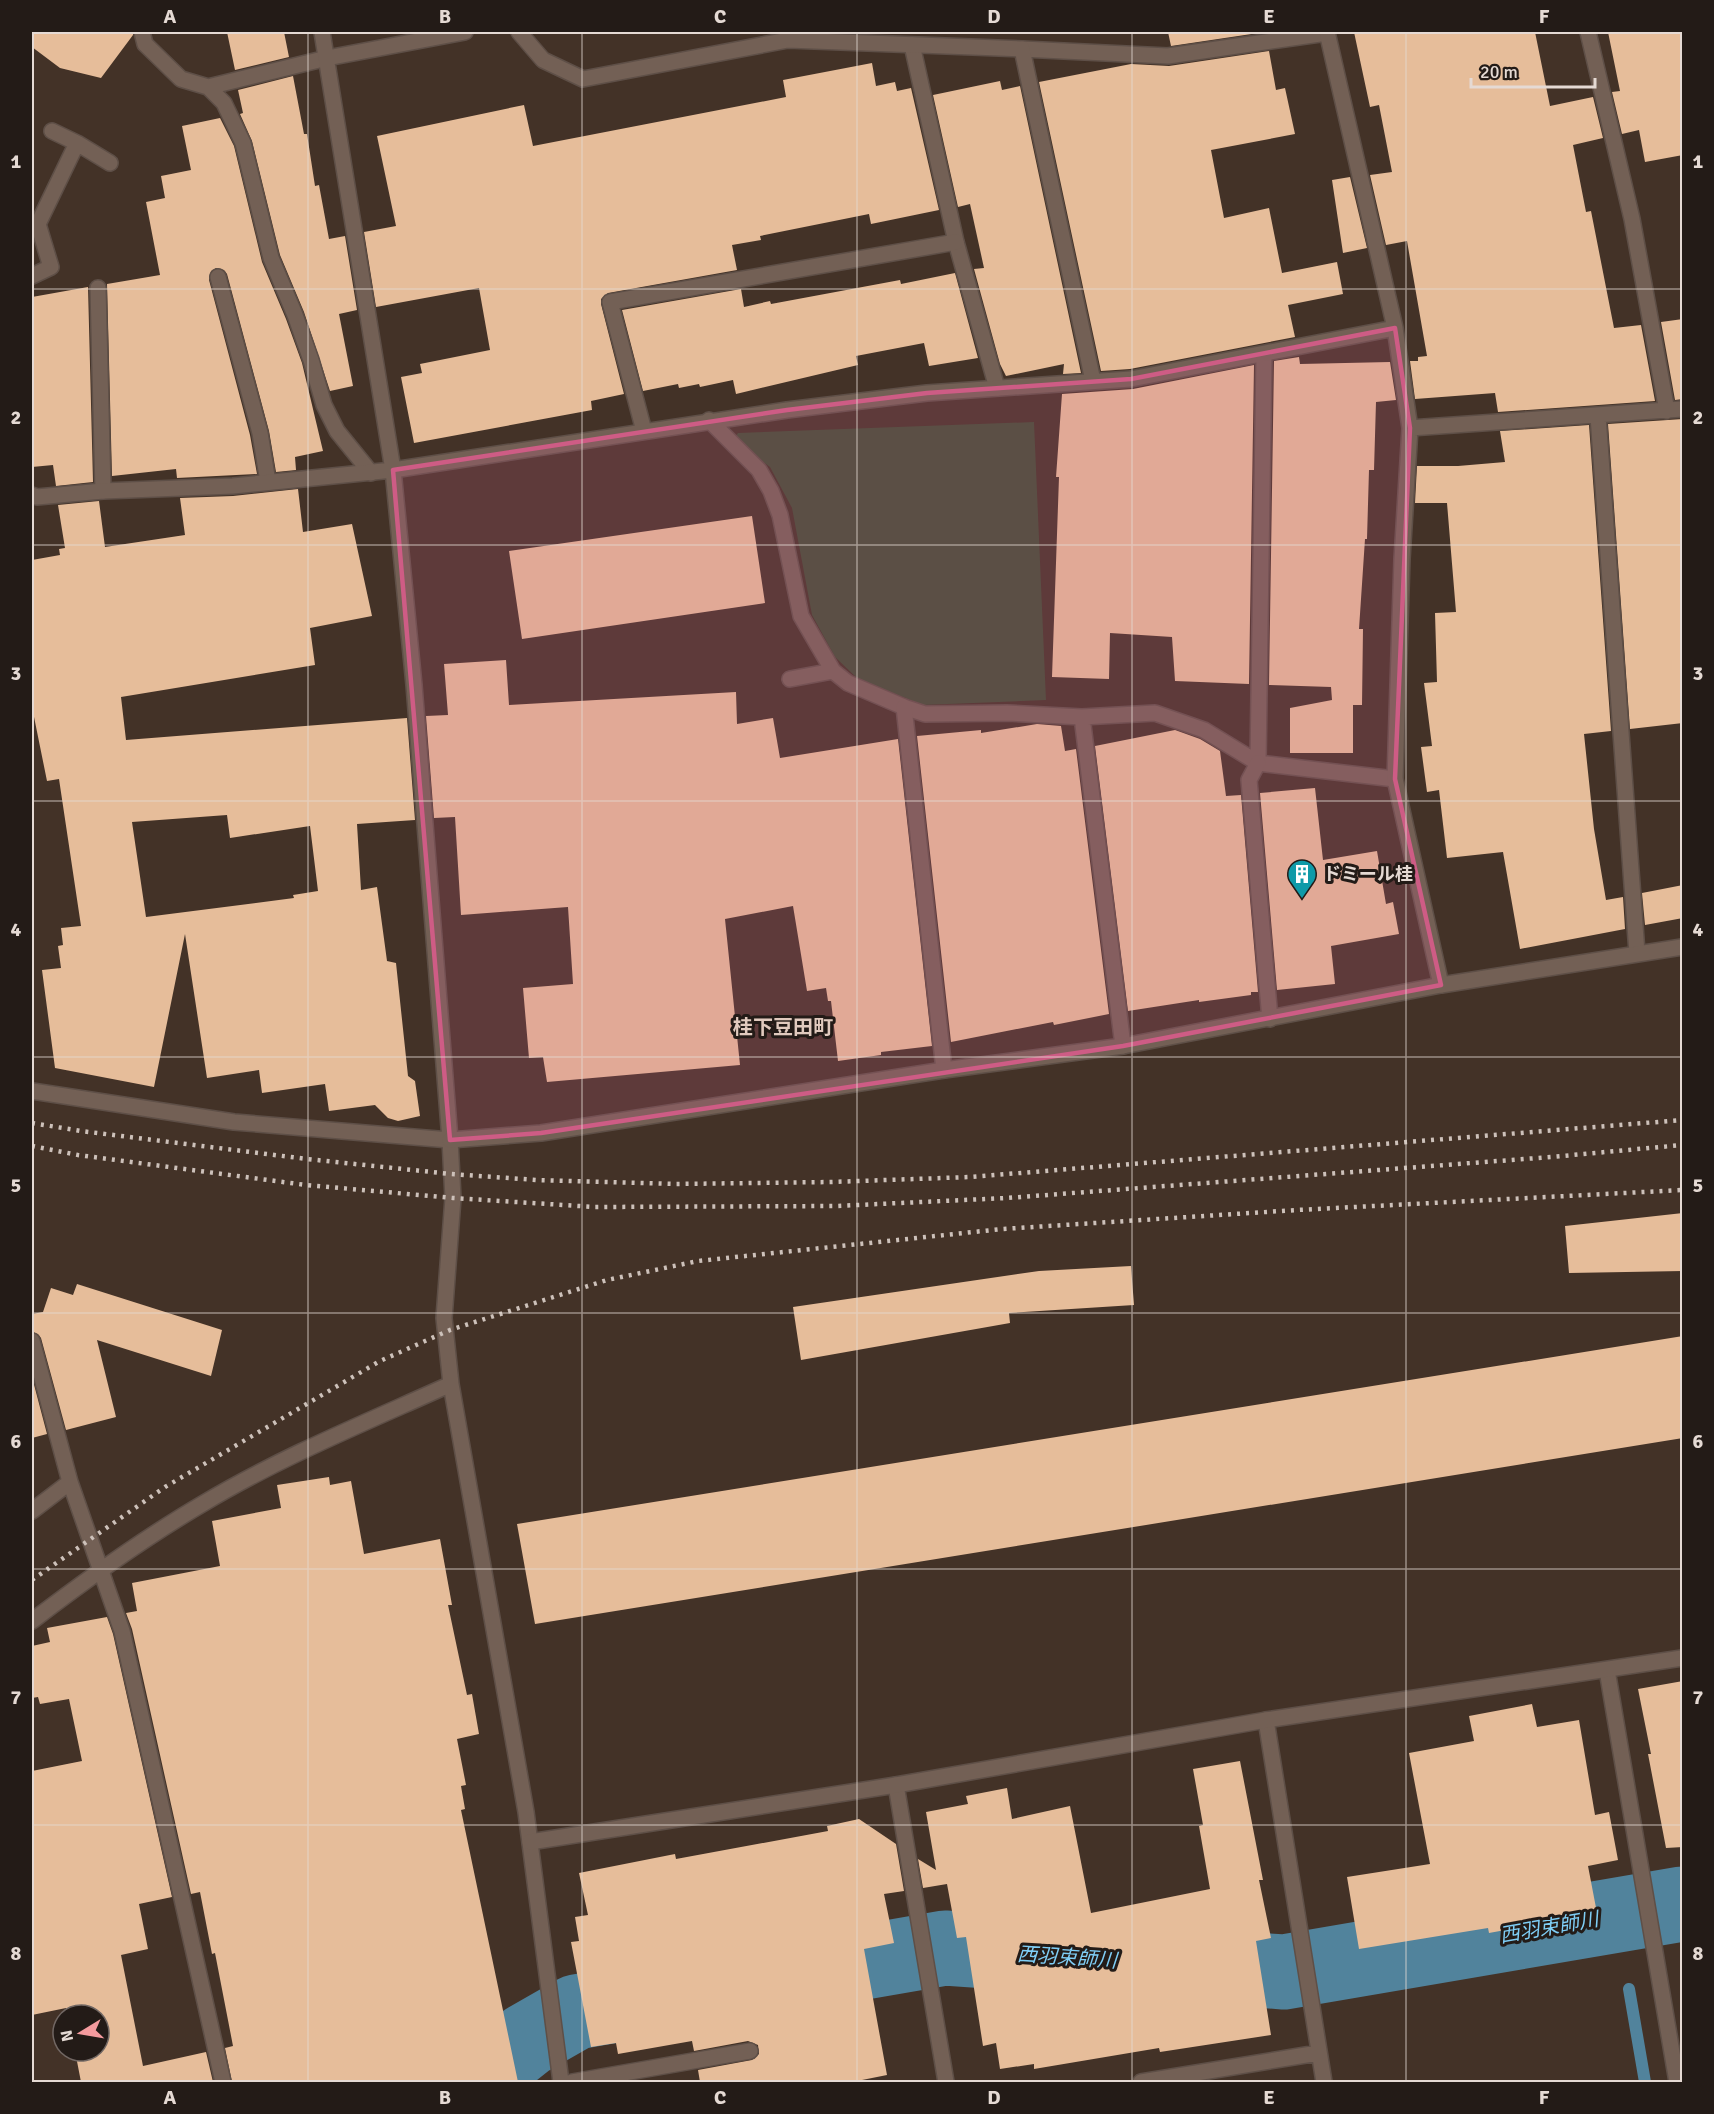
<svg xmlns="http://www.w3.org/2000/svg" width="1714" height="2114" font-family="Signika,'Noto Sans JP',sans-serif">
  <style>
    .green { fill: #3f4d35 }
    .lines { fill: none; stroke-linecap: round; stroke-linejoin: round }
    .stream { stroke: #51839c; stroke-width: 12 }
    .river { stroke: #51839c; stroke-width: 75 }
    .building { fill: #e6bd9a; fill-rule: evenodd }
    .service-casing { stroke: #5e4f47; stroke-width: 18 }
    .minor-casing { stroke: #5e4f47; stroke-width: 18 }
    .tertiary-casing { stroke: #5e4f47; stroke-width: 18 }
    .service { stroke: #736055; stroke-width: 15 }
    .minor { stroke: #736055; stroke-width: 15 }
    .tertiary { stroke: #736055; stroke-width: 15 }
    .rail { stroke: #cdc1ba; stroke-width: 4.5; stroke-dasharray: 3 6; stroke-linecap: butt }
    .marked { fill: #ce5c85; fill-opacity: 0.2; stroke: #ce5c85; stroke-width: 4.5; stroke-linejoin: round }
    .grid { fill: none; stroke: #e5dad4; stroke-width: 1.5; stroke-opacity: 0.55 }
    .labels { text-anchor: middle; stroke-width: 6; stroke-linejoin: round; paint-order: stroke }
    .poi-label { font-size: 18px; font-weight: bold; fill: #e5dad4; stroke: #231b17; text-anchor: start }
    .neighbourhood-label { font-size: 20px; font-weight: bold; fill: #e1cabe; stroke: #231b17 }
    .water-label { font-size: 20px; font-style: italic; fill: #7fcef6; stroke: #231b17 }
    .neatline { fill: none; stroke: #e5dad4; stroke-width: 2 }
    .grid-label { font-size: 20px; text-anchor: middle; font-weight: bold; fill: #e5dad4 }
  </style>
  <rect width="100%" height="100%" fill="#433227"/>
  <path class="green" d="M1034 422 1046 700 923 705 858 679 835 657 812 615 792 508 770 467 733 440 738 433Z"/>
  <g class="lines">
    <path class="stream" d="M1629 1989 1645 2082"/>
    <path class="river" d="M474 2082 527 2040 576 2012 945 1948 1284 1972 1682 1904"/>
  </g>
  <path class="building" d="M32 32H133V35L101 78 60 68 32 47Z
    M227 32H284L289 57 235 70Z
    M1168 32H1265L1171 46Z
    M1354 32H1535L1550 106 1593 97 1603 138 1573 145 1586 212 1591 211 1614 328 1641 325 1655 401 1498 412 1495 393 1415 399 1410 361H1418V357L1427 356 1407 241 1386 245 1370 175 1392 172 1379 105 1370 107Z
    M1608 32H1683V155L1645 162 1639 130 1622 134 1612 92 1620 91Z
    M1269 51 1276 90 1285 88 1295 134 1211 150 1224 218 1269 208 1282 273 1337 262 1343 294 1288 305 1295 337 1130 369 1101 371 1039 82 1131 64 1169 66Z
    M872 63 876 86 895 82 897 91 911 88 939 210 871 224 869 214 760 236 761 240 732 245 737 270 608 293 601 299V304L624 394 591 401 592 410 414 443 401 377 422 373 420 364 490 350 479 288 376 307 364 232 396 226 377 136 524 105 533 146 786 97 783 80Z
    M293 76 304 134H307L315 186 319 185 329 239 345 236 357 310 339 314 353 386 330 391 304 312 280 255 252 141 240 114 243 113 238 90Z
    M1000 81 1002 90 1020 86 1081 373 1063 374 1064 364 1006 376 1000 364 974 269 984 268 970 204 958 207 933 95Z
    M220 118 234 146 262 262 286 319 302 363 323 451 295 457 296 470 276 472 269 431 227 274 224 270 216 268 211 271 209 280 250 435 257 474 177 478 176 469 112 476 107 284 160 275 146 202 165 198 161 176 191 170 182 126Z
    M1350 177 1367 248 1343 253 1332 180Z
    M955 273 978 358 929 366 924 343 856 356 858 365 736 394 733 380 700 387 699 384 679 388 678 384 643 391 622 310 741 289 744 307 770 301 771 304 900 280 901 284Z
    M88 287 93 482 56 486 53 465 32 467V297Z
    M1683 319V399L1675 400 1661 322Z
    M1299 357 1300 364 1390 362 1396 400 1376 402 1374 470H1369L1367 539H1365L1359 629H1363L1362 705H1353V753H1290V708L1332 700 1331 687 1269 685 1274 361Z
    M1254 365 1249 684 1175 681 1172 637 1110 633 1109 679 1052 677 1059 477H1056L1062 394 1133 389Z
    M1683 419V723L1630 729 1608 424Z
    M1589 425 1611 731 1584 734 1594 829 1606 900 1623 897 1625 929 1520 949 1503 852 1447 858 1439 790 1427 792 1421 747 1432 746 1424 683 1437 682 1435 613 1456 612 1447 503H1415L1417 466H1458L1505 462 1500 431Z
    M298 489 303 532 352 524 372 616 310 628 315 665 121 697 126 740 407 718 415 820 357 824 361 890 377 887 387 961 396 963 408 1076 415 1081 420 1116 398 1121 388 1118 375 1105 329 1111 325 1084 262 1093 259 1070 207 1078 185 934 154 1087 55 1068 42 970 61 968 58 946 63 945 61 928 81 926 59 779 47 781 32 707V560L60 555 59 549 65 548 58 505 99 501 105 547 185 535 180 498 233 496ZM227 815 230 838 310 826 318 891 293 895 294 898 146 917 132 822Z
    M752 516 765 603 522 639 509 551Z
    M506 660 509 705 736 692 737 724 773 718 780 758 898 739 932 1046 881 1052V1055L838 1061 831 1001H828L826 988 807 991 793 906 725 919 740 1065 547 1082 543 1057 529 1058 523 988 573 984 568 907 461 915 455 817 434 818 426 716 448 715 444 664Z
    M1037 724 1061 726 1065 751 1076 749 1109 1014 1054 1025 1053 1022 951 1042 917 736 981 730V733Z
    M1175 730 1200 739 1220 751 1226 796 1241 795 1258 992H1251V995L1199 1002V1000L1128 1011 1095 746Z
    M1315 788 1323 860 1377 851 1386 904 1393 902 1399 934 1331 946 1335 984 1277 990 1260 793Z
    M1683 885V918L1645 925 1642 893Z
    M1683 1213V1271L1569 1273 1565 1226Z
    M1131 1266 1134 1305 1009 1313 1010 1323 801 1360 793 1307 1039 1271Z
    M77 1284 222 1330 211 1376 97 1340 116 1417 66 1430 41 1338 38 1334 32 1332V1314L43 1312 51 1288 73 1295Z
    M1683 1336V1438L535 1624 517 1524Z
    M32 1377 47 1434 32 1438Z
    M329 1477 330 1485 351 1481 364 1554 440 1539 452 1605H448L467 1695 472 1694 479 1734 457 1739 466 1785 461 1786 465 1809 461 1810 518 2082H232L225 2048 233 2046 215 1953 212 1954 200 1892 191 1894 132 1629 126 1613 137 1611 132 1583 220 1566 212 1521 281 1508 277 1485Z
    M107 1617 113 1634 172 1897 139 1904 148 1949 121 1955 143 2066 206 2052 213 2082H81L75 2051H99V2015H67L66 2008 32 2015V1771L82 1761 69 1699 40 1704 38 1697 32 1698V1646L50 1642 47 1628Z
    M1683 1681V1847L1666 1848 1648 1754H1651L1638 1689Z
    M1532 1704 1537 1727 1579 1720 1595 1815 1609 1812 1618 1860 1588 1866 1597 1913 1489 1933 1488 1928 1359 1949 1347 1877 1430 1864 1409 1753 1474 1741 1469 1716Z
    M1240 1761 1263 1880H1259L1271 1938 1256 1941 1271 2035 1160 2052 1159 2048 1034 2069V2064L1000 2069 996 2043 983 2046 966 1937 957 1938 947 1884 923 1888 918 1859 936 1870 926 1812 968 1804 966 1796 1007 1788 1012 1819 1070 1806 1091 1913 1210 1889 1199 1826 1203 1825 1193 1769Z
    M859 1819 896 1844 904 1891 884 1894 894 1943 864 1949 887 2075 852 2082H700L698 2070 752 2060 759 2054 758 2045 748 2041 694 2051 692 2041 618 2054 616 2043 591 2047 571 1942 579 1941 575 1917 588 1915 579 1873 675 1854 676 1859 828 1831 827 1826Z"/>
  <g class="lines">
    <g class="service-casing">
      <path id="service" d="M142 32 145 44 181 79 208 87 327 58
        M912 45 956 242 997 388
        M1022 49 1168 56 1327 33
        M208 87 224 103 243 143 271 258 295 315 311 360 324 405 337 431 371 473
        M52 131 77 143 110 163
        M32 276 51 267 38 224 77 143
        M218 277 260 433 268 482
        M98 288 103 491
        M709 420 759 470 771 491 780 515 801 616 833 671 848 683 904 707 925 714 1007 713 1082 717 1155 713 1204 730 1258 763 1395 779
        M790 679 833 671
        M1082 717 1123 1046
        M1258 763 1264 354"/>
    </g>
    <g class="minor-casing">
      <path id="minor" d="M322 32 393 470 414 685 450 1140 453 1198 444 1318 451 1384
        M519 32 543 60 583 79 788 40 1022 49 1093 381
        M1588 32 1632 219 1667 411
        M327 58 465 32
        M1395 328 1410 428 1402 559 1395 779 1441 985
        M1598 416 1637 953
        M1410 428 1682 409
        M644 431 610 302 956 242
        M32 495 37 497 103 491 233 486 393 470 787 410 927 393 1131 379 1395 328 1327 32
        M904 707 944 1070
        M1258 763 1249 780 1270 1019
        M32 1091 234 1122 450 1140
        M32 1341 70 1482 122 1631 223 2082
        M32 1511 70 1482
        M32 1621C87 1579 144 1538 204 1503 281 1457 369 1421 451 1384L526 1812 561 2082
        M1607 1670 1677 2082
        M1266 1720 1324 2082
        M896 1785 946 2082
        M572 2082 750 2051
        M1141 2082 1318 2053"/>
    </g>
    <g class="tertiary-casing">
      <path id="tertiary" d="M450 1140 541 1133 944 1070 1123 1046 1441 985 1682 947
        M530 1842 896 1785 1266 1720 1682 1658"/>
    </g>
    <use href="#service" class="service"/>
    <use href="#minor" class="minor"/>
    <use href="#tertiary" class="tertiary"/>
    <path class="rail" d="M32 1123 81 1131 307 1159 451 1174 537 1180 675 1184 831 1182 970 1177 1682 1120
      M32 1146 78 1155 306 1185 453 1198 595 1207 836 1206 1007 1198 1551 1157 1682 1145
      M32 1580 165 1487 380 1361 450 1330 607 1280 698 1261 1002 1229 1297 1210 1682 1190"/>
  </g>
  <path class="marked" d="M1395 328 1410 428 1395 779 1441 985 1123 1046 541 1133 450 1140 393 470 787 410 927 393 1131 379Z"/>
  <path class="grid" d="M308 32V2082M582 32V2082M857 32V2082M1132 32V2082M1406 32V2082M32 289H1682M32 545H1682M32 801H1682M32 1057H1682M32 1313H1682M32 1569H1682M32 1825H1682"/>
  <defs>
    <g id="building-pin" transform="scale(1.5)"><path d="M0 17L-7.5 6A9.5 9.5 0 1 1 7.5 6Z" fill="#0f9aa8" stroke="#231b17"/><path d="M-4-6H4V6H1V3H-1V6H-4ZM-2.5-4.3h1.7v1.8h-1.7ZM.8-4.3h1.7v1.8H.8ZM-2.5-1h1.7V.8h-1.7ZM.8-1h1.7V.8H.8Z" fill="#fff"/></g>
  </defs>
  <g fill-rule="evenodd">
    <use href="#building-pin" x="1302" y="874"/>
  </g>
  <g class="labels">
    <g class="poi-label">
      <text x="1323" y="880">ドミール桂</text>
    </g>
    <g class="neighbourhood-label">
      <text x="783" y="1034">桂下豆田町</text>
    </g>
    <g class="water-label">
      <text transform="translate(1549 1927) rotate(-10)" y="7">西羽束師川</text>
      <text transform="translate(1067 1957) rotate(4)" y="7">西羽束師川</text>
    </g>
  </g>
  <rect width="1714" height="2114" fill="none" stroke="#231b17" stroke-width="66"/>
  <g transform="translate(81 2033) rotate(259)"><circle r="28" fill="#231b17" stroke="#716763" stroke-width="1.5"/>
  <path d="M0-4.5L10 22L0 15L-10 22Z" fill="#f59b9e"/>
  <text y="-9" font-size="16" font-weight="bold" text-anchor="middle" fill="#e5dad4">N</text>
  </g>
  <path d="M1471 78v9h124v-9" fill="none" stroke="#e5dad4" stroke-width="3"/>
  <text x="1480" y="78" font-size="18" fill="#e5dad4" stroke="#231b17" stroke-width="4.5" paint-order="stroke">20 m</text>
  <rect x="33" y="33" width="1648" height="2048" class="neatline"/>
  <g class="grid-label">
    <text x="170" y="23">A</text>
    <text x="445" y="23">B</text>
    <text x="720" y="23">C</text>
    <text x="994" y="23">D</text>
    <text x="1269" y="23">E</text>
    <text x="1544" y="23">F</text>
    <text x="16" y="168">1</text>
    <text x="1698" y="168">1</text>
    <text x="16" y="424">2</text>
    <text x="1698" y="424">2</text>
    <text x="16" y="680">3</text>
    <text x="1698" y="680">3</text>
    <text x="16" y="936">4</text>
    <text x="1698" y="936">4</text>
    <text x="16" y="1192">5</text>
    <text x="1698" y="1192">5</text>
    <text x="16" y="1448">6</text>
    <text x="1698" y="1448">6</text>
    <text x="16" y="1704">7</text>
    <text x="1698" y="1704">7</text>
    <text x="16" y="1960">8</text>
    <text x="1698" y="1960">8</text>
    <text x="170" y="2104">A</text>
    <text x="445" y="2104">B</text>
    <text x="720" y="2104">C</text>
    <text x="994" y="2104">D</text>
    <text x="1269" y="2104">E</text>
    <text x="1544" y="2104">F</text>
  </g>
</svg>
